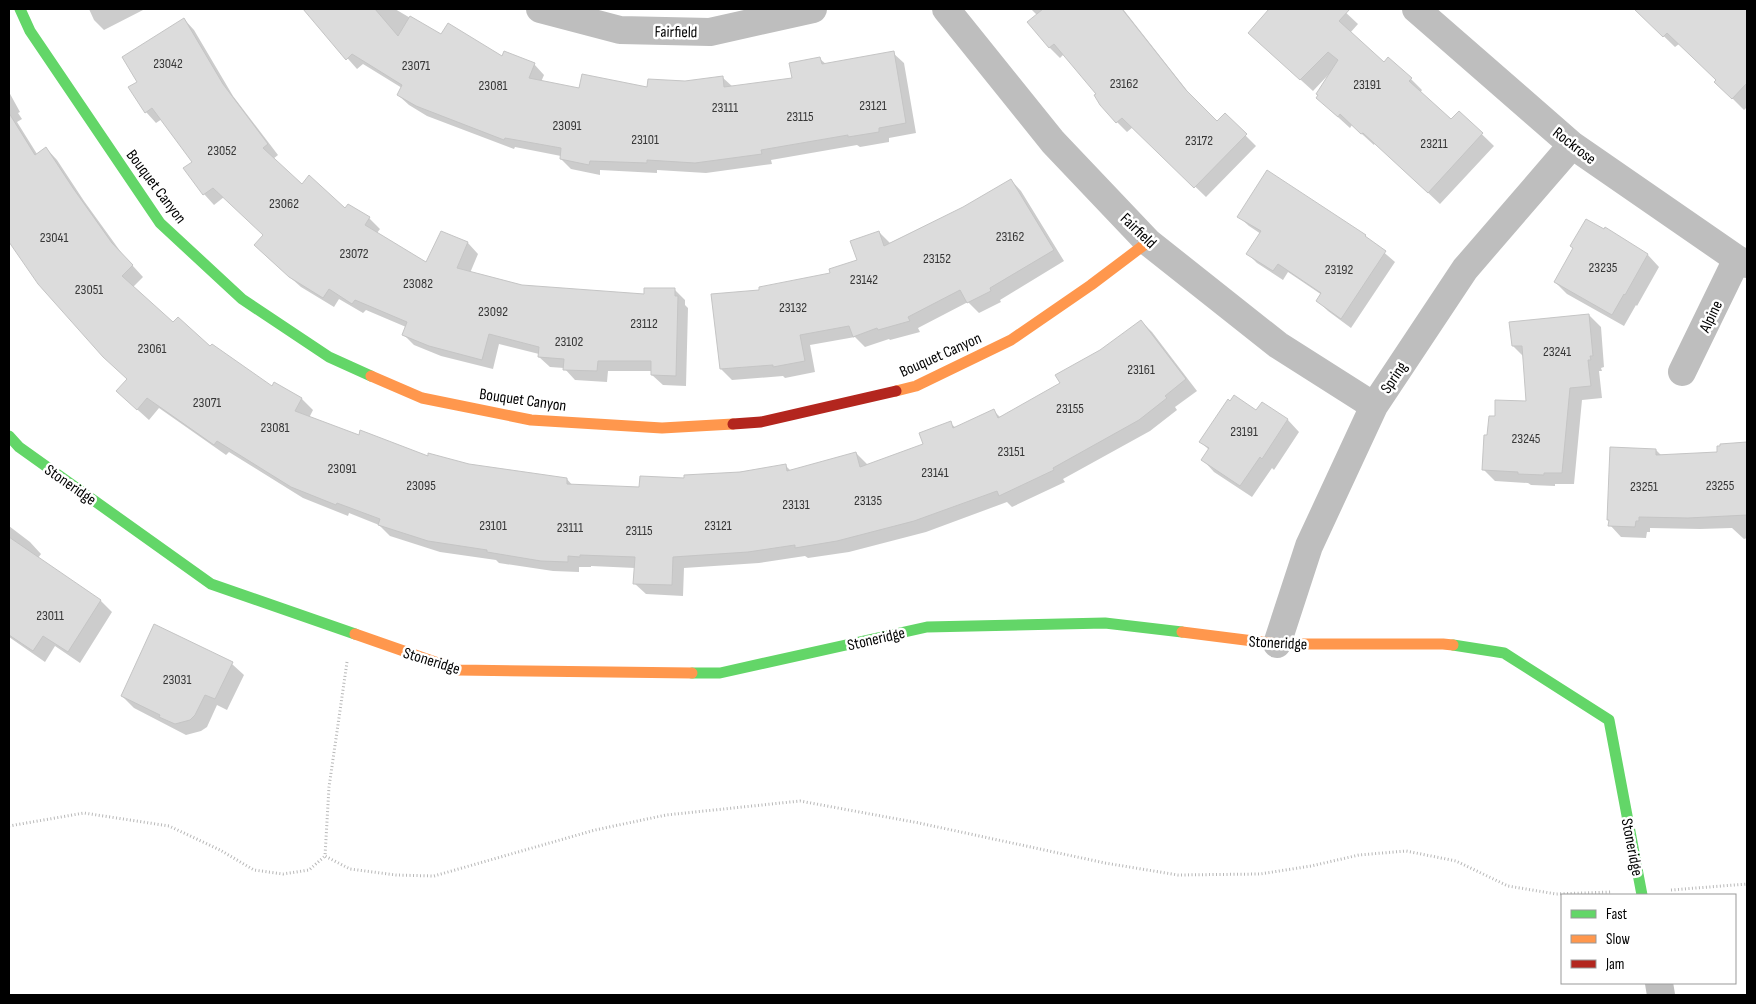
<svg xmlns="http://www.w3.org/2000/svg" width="1756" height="1004" font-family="'Sofia Sans Condensed',sans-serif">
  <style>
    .shadow { fill: #0003 }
    .building { fill: #dcdcdc; stroke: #c5c5c5 }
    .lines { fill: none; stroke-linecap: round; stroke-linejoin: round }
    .path { stroke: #b8b8b8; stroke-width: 3; stroke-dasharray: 1 2.5; stroke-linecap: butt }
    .street { stroke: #bebebe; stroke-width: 28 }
    .fast { stroke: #63d668; stroke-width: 11 }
    .slow { stroke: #ff974d; stroke-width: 11 }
    .jam { stroke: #b3261e; stroke-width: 11 }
    .labels { text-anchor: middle; stroke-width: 5; stroke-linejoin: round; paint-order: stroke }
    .number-label { font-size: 14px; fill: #373737 }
    .street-label { font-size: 16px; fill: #000; stroke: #fff }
  </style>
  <rect width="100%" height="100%" fill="#fff"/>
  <path class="shadow" d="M89 9H145L104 30 94 20Z
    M304 9H395L441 36 503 57 534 64 544 75 541 82 580 89H648L722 77 733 87 793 79 820 59 826 64 893 53 904 63 916 133 889 138V142L860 147 857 145 771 160 772 164 706 173 657 170V173L600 170V175L571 169 561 159V156L515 147 514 149 427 116 409 105 398 95 402 88 363 64 357 69Z
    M1031 9H1123L1196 102 1217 123 1225 115 1256 146 1206 197 1133 127 1127 132 1117 122 1097 94 1064 54 1060 58 1049 47 1037 15Z
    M1270 9H1304L1306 11 1308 9H1342L1358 24 1350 33 1385 64 1411 79 1422 90 1420 93 1451 121 1459 112 1494 146 1440 204 1375 143 1374 145 1352 125 1350 128 1329 109 1330 73 1313 91 1249 33Z
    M1651 9H1747V107L1744 110 1716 82 1717 80 1679 44 1675 47 1646 19Z
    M184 19 194 30 233 96 278 155 273 159 302 185 345 210 369 218 380 229 377 233 427 263 441 232 468 243 478 254 470 273 522 286 645 296 674 289 685 300V305L688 308 686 386 663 385 652 375V371H608L607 382 575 380 564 368 550 367 539 357V354L499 344 493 369 441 356 414 345 403 334 406 327 366 310 363 313 339 299 334 307 301 287 266 256 265 236 224 197 214 205 204 194 194 162 162 119 156 123 146 112 139 82Z
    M9 92 20 112 18 113 22 119 17 122 37 154 46 148 57 160 84 201 123 255 143 277 133 287 173 324 272 387 275 383 302 399 313 410 309 418 359 437 429 457 469 466 567 479 573 486 640 488 685 479 786 466 791 471 856 453 868 465 925 445 950 423 956 428 994 411 1001 418 1061 384 1141 321 1152 332 1197 391 1175 407 1177 410 1150 431 1063 479 1065 482 1012 507 1007 502 926 532 849 552 808 558 805 556 759 563 684 568 683 596 646 594 634 583 635 568 591 566V567H579V572L553 571 499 563 496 560 440 552 390 536 379 525 349 513 348 516 303 498 229 452 226 455 159 408 149 420 129 402 128 379 39 283 9 240Z
    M1011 180 1021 191 1064 261 1000 300 1001 302 979 313 968 302 918 328 920 332 890 340 889 339 865 347 855 337 810 345 815 372 785 378 783 376 732 380 721 369 761 291 832 274 858 261 879 232 890 243 963 208Z
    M1239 217 1365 236 1395 262 1351 328 1328 311 1318 301 1322 295 1288 272 1283 280 1257 263 1248 254 1261 234 1249 226Z
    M1605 229 1648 255 1659 267 1637 306 1636 305 1624 326 1567 294 1555 282 1574 249Z
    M1589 315 1601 327 1604 367 1601 368 1602 371H1599L1602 398 1582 400 1574 484H1555V486L1531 485 1528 483 1495 481 1484 470 1489 436 1496 417 1528 403 1524 357 1513 346Z
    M1262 403 1288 420 1299 432 1274 470 1272 468 1252 497 1214 472 1203 460 1209 450 1201 442 1257 412Z
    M1747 443V538L1744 539 1732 528 1700 529 1650 528V532H1647L1646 538 1621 537 1610 525V522L1608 520 1656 450 1662 456 1719 453 1721 445Z
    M9 526 30 542 41 554 38 558 101 601 112 612 80 663 55 646 45 662 9 637Z
    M232 664 244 675 227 710 217 705 207 727 201 731 186 735 134 708 122 696Z"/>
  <path class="building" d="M303 9H375L398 36 410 16 441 34 448 23 502 56 504 51 535 63 529 78 579 88 582 74 647 87 648 79 685 81 723 76 724 87 792 78 789 63 820 57 822 64 894 51 906 123 879 128V132L848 137V135L761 150 762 154 695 163 647 160V163L590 161 589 165 560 159 561 148 505 138 504 140 416 106 397 95 402 85 352 54 346 60Z
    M1043 9H1122L1186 90 1217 121 1225 113 1247 134 1194 188 1122 118 1116 123 1100 105 1094 95 1096 94 1054 44 1049 48 1027 22Z
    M1269 9H1350L1339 21 1384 62 1388 57 1412 78 1409 81 1451 119 1459 111 1483 133 1428 193 1363 133 1361 134 1340 114 1338 117 1316 98 1318 95 1316 94 1338 60 1328 52 1300 80 1248 33Z
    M1634 9H1747V83L1732 99 1714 82 1716 80 1667 33 1663 37Z
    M184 18 223 84 268 144 263 148 302 184 309 175 345 208 348 204 370 217 365 225 426 262 441 231 468 242 457 268 522 285 644 294V288H675V296H678L676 376 651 375V361H598L597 371 563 370 564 359 538 357 539 347 489 334 482 360 429 346 402 335 407 322 355 300 352 304 329 289 323 298 289 277 254 245 263 235 213 188 203 195 183 168 192 162 152 108 145 113 128 87 137 82 122 57Z
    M9 113 35 155 46 147 73 188 112 243 133 265 122 276 173 322 178 317 210 346 212 344 272 386 274 382 302 398 295 411 359 435 360 430 428 456V453L469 464 567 478V484L639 487 640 476 684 478V475L740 472 786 464 787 471 856 452 860 467 923 444 919 433 951 421 953 428 994 409 998 418 1060 383 1055 375 1100 350 1141 320 1186 379 1165 396 1167 398 1139 420 1053 468 1054 470 999 496 997 491 914 521 837 541 795 548V545L748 552 673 557 672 585 633 584 635 557 580 555V557L568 556V562L541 561 487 552V550L428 541 378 525 380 519 337 503 336 505 291 487 217 441 214 445 147 398 137 410 116 391 127 379 103 357 38 284 9 242Z
    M1267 170 1366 235 1365 236 1386 251 1341 319 1316 301 1321 293 1278 264 1273 271 1246 254 1261 231 1237 217Z
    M1011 179 1054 250 990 288 991 291 967 303 960 290 908 317 910 321 878 330 877 328 853 337 849 326 800 335 805 361 773 367V365L720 369 711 294 759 290V287L830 273 829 269 857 260 850 241 879 231 884 246 963 207Z
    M1586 219 1604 229 1605 227 1648 254 1625 295 1624 294 1612 315 1554 282 1573 248 1570 246Z
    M1589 314 1593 356H1590L1591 360H1588L1591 386 1570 388 1562 473H1544V475L1518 474V472L1482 470 1484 435H1487L1489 416H1495V400L1526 401 1522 346H1512L1509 322Z
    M1234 395 1256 410 1262 402 1288 419 1262 459 1260 457 1240 486 1201 460 1209 448 1199 442 1228 399 1230 401Z
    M1747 442V515L1688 518 1639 517V521H1636L1635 527 1608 526 1609 520H1607L1610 447 1656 449V455L1717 452V446H1720V444Z
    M9 537 101 600 68 652 43 636 33 651 9 635Z
    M154 624 233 662 215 699 205 695 195 715 190 720 175 724 159 717 160 715 121 696Z"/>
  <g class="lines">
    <path class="path" d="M347 662 329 787 325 856 350 869 396 875 434 876 595 830 666 815 800 801 919 823 1105 863 1178 875 1260 874 1311 866 1359 855 1406 851 1456 861 1508 886 1556 894 1612 892
      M9 826 84 813 169 826 220 850 254 870 283 874 309 870 325 856
      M1671 890 1747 884"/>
    <path class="street" d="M540 9 620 30 710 32 813 9
      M946 9 1053 142 1148 242 1278 345 1374 406
      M1416 9 1572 145 1737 259 1747 264
      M1682 372 1737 259
      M1277 644 1309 546 1374 406 1465 269 1572 145
      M1659 983 1661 995"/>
    <path class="fast" d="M20 9 30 31 160 223 242 299 329 357 371 376
      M9 436 19 447 211 584 355 634
      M1453 645 1504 653 1609 720 1642 895
      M692 673H720L927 627 1105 623 1182 632"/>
    <path class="slow" d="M371 376 422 398 531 420 662 428 733 424
      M896 391 916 386 1011 340 1091 285 1148 242
      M1182 632 1277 644H1443L1453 645
      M355 634 458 670 692 673"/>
    <path class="jam" d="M733 424 761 422 896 391"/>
  </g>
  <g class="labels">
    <g class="number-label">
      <text x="168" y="68">23042</text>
      <text x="416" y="70">23071</text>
      <text x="1124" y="88">23162</text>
      <text x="1367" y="89">23191</text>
      <text x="493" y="90">23081</text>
      <text x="873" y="110">23121</text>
      <text x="725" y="112">23111</text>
      <text x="800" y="121">23115</text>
      <text x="567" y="130">23091</text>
      <text x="645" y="144">23101</text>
      <text x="1199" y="145">23172</text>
      <text x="1434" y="148">23211</text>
      <text x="222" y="155">23052</text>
      <text x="284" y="208">23062</text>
      <text x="1010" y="241">23162</text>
      <text x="54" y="242">23041</text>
      <text x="354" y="258">23072</text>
      <text x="937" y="263">23152</text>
      <text x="1603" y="272">23235</text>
      <text x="1339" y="274">23192</text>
      <text x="864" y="284">23142</text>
      <text x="418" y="288">23082</text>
      <text x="89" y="294">23051</text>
      <text x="793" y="312">23132</text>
      <text x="493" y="316">23092</text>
      <text x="644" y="328">23112</text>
      <text x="569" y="346">23102</text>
      <text x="152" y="353">23061</text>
      <text x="1557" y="356">23241</text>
      <text x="1141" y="374">23161</text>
      <text x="207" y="407">23071</text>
      <text x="1070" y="413">23155</text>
      <text x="275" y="432">23081</text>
      <text x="1244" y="436">23191</text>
      <text x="1526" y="443">23245</text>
      <text x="1011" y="456">23151</text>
      <text x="342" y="473">23091</text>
      <text x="935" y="477">23141</text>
      <text x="421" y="490">23095</text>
      <text x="1720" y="490">23255</text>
      <text x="1644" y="491">23251</text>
      <text x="868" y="505">23135</text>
      <text x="796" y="509">23131</text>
      <text x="493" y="530">23101</text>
      <text x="718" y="530">23121</text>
      <text x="570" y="532">23111</text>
      <text x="639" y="535">23115</text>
      <text x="50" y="620">23011</text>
      <text x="177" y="684">23031</text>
    </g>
    <g class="street-label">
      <text transform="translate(676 31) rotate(1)" y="6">Fairfield</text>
      <text transform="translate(1575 145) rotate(38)" y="6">Rockrose</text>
      <text transform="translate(157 186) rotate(53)" y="6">Bouquet Canyon</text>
      <text transform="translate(1139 230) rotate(44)" y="6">Fairfield</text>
      <text transform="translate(1710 316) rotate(-64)" y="6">Alpine</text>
      <text transform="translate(940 354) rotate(-24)" y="6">Bouquet Canyon</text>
      <text transform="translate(1393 377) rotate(-56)" y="6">Spring</text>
      <text transform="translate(523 399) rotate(8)" y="6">Bouquet Canyon</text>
      <text transform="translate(71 484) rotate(35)" y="6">Stoneridge</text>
      <text transform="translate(876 638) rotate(-13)" y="6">Stoneridge</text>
      <text transform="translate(1278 642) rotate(3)" y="6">Stoneridge</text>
      <text transform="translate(432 660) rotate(17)" y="6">Stoneridge</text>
      <text transform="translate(1633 847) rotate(79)" y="6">Stoneridge</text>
    </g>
  </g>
  <rect width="1756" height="1004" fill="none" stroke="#000000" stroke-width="20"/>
  <rect x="1561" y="894" width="175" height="90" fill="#ffffff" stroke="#999999"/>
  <rect x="1571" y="910" width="25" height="8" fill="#63d668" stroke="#999999"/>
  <text x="1606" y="919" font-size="15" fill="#000000">Fast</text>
  <rect x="1571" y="935" width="25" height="8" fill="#ff974d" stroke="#999999"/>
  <text x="1606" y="944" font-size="15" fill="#000000">Slow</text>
  <rect x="1571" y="960" width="25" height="8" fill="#b3261e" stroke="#999999"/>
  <text x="1606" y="969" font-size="15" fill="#000000">Jam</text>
</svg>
